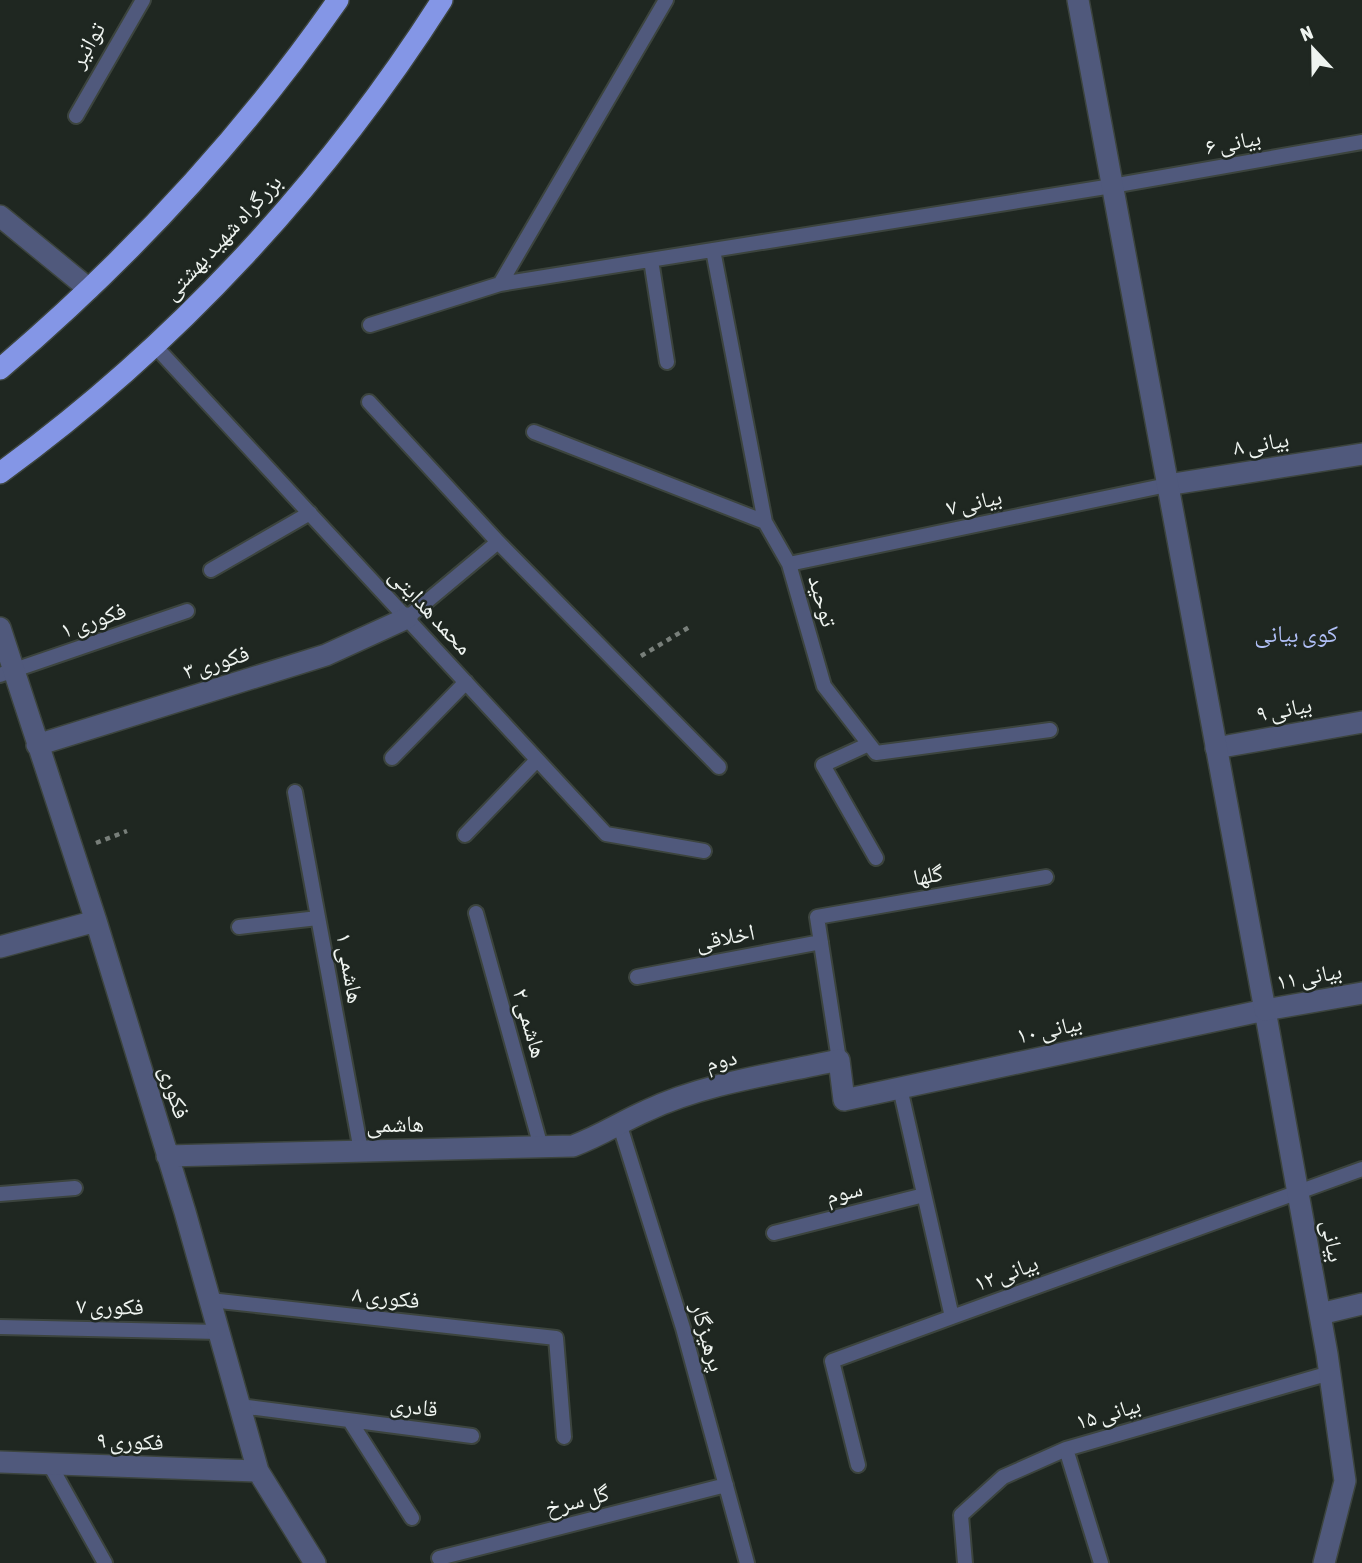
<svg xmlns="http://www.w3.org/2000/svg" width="1362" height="1563" font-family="'Asap Condensed','Noto Naskh Arabic',sans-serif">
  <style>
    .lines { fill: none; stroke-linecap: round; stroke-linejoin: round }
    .service-casing { stroke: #3c443e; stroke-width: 18 }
    .minor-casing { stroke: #3c443e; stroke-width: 24 }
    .tertiary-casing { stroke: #3c443e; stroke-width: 24 }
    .trunk-casing { stroke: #3c443e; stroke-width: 24 }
    .path { stroke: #787f7a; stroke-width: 4.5; stroke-dasharray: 5 5; stroke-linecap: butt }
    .service { stroke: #50597c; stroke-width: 14 }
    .minor { stroke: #50597c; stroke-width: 21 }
    .tertiary { stroke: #50597c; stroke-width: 21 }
    .trunk { stroke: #8496e6; stroke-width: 21 }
    .labels { text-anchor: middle; stroke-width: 5; stroke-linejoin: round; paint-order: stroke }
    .street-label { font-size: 23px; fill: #eff4f0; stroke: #1f2721 }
    .neighbourhood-label { font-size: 24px; fill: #b0bff6; stroke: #1f2721 }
  </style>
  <rect width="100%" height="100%" fill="#1f2721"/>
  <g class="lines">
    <g class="service-casing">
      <path id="service" d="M76 116 143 0
        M713 250 765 522
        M651 260 667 362
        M500 284 666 0
        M370 325 500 284 1112 186 1362 142
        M154 345 606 834 704 851
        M369 402 498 542 719 767
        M534 432 765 522 789 564 824 686 876 753 1050 730
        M789 564 1167 485
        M211 570 310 513
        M407 618 498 542
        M0 675 187 611
        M869 744 823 765 876 858
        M392 758 466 682
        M295 792 361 1151
        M465 835 537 760
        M476 913 541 1147
        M239 927 318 918
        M637 977 821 942
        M839 1060 817 917 1046 877
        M900 1088 952 1317 1362 1169
        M620 1126 683 1328 747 1563
        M0 1194 75 1188
        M774 1233 924 1195
        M210 1300 556 1338 564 1437
        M0 1327 219 1332
        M240 1406 472 1436
        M350 1421 412 1518
        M1066 1449 1101 1563
        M50 1465 105 1563
        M858 1465 832 1361 952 1317
        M439 1558 726 1485
        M965 1563 961 1515 1003 1477 1066 1449 1330 1373"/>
    </g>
    <g class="minor-casing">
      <path id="minor" d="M0 216 89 289
        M1167 485 1362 454
        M0 628 96 921 185 1212 258 1471 315 1563
        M37 745 326 655 407 618
        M1216 748 1362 722
        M0 947 96 921
        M167 1156 573 1146C602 1135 619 1123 646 1111 705 1083 775 1074 839 1060L844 1100 1265 1010 1327 1354 1345 1481 1324 1563
        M1320 1314 1362 1304
        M0 1462 258 1471"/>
    </g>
    <g class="tertiary-casing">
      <path id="tertiary" d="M1078 0 1265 1010 1362 993"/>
    </g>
    <g class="trunk-casing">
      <path id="trunk" d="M0 369C128 260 242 138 338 0
        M0 473C175 346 326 182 442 0"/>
    </g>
    <path class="path" d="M641 656 691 626
      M96 843 127 831"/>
    <use href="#service" class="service"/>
    <use href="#minor" class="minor"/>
    <use href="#tertiary" class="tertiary"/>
    <use href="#trunk" class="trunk"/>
  </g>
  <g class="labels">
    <g class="street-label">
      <text transform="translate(87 45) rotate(-60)" y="8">توانیر</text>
      <text transform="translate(1233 142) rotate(-10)" y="8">بیانی ۶</text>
      <text transform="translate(222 237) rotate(-47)" y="8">بزرگراه شهید بهشتی</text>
      <text transform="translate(1261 443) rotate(-9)" y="8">بیانی ۸</text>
      <text transform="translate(974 502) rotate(-12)" y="8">بیانی ۷</text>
      <text transform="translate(823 601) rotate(74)" y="8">توحید</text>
      <text transform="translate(431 611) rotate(47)" y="8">محمد هدایتی</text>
      <text transform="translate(93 620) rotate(-19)" y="8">فکوری ۱</text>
      <text transform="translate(216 662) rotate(-17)" y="8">فکوری ۳</text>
      <text transform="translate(1284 709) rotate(-10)" y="8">بیانی ۹</text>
      <text transform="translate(928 875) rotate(-10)" y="8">گلها</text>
      <text transform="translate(725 937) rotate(-11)" y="8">اخلاقی</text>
      <text transform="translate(350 968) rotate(80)" y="8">هاشمی ۱</text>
      <text transform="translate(1309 976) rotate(-10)" y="8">بیانی ۱۱</text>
      <text transform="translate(530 1023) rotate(74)" y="8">هاشمی ۲</text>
      <text transform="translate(1049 1029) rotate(-12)" y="8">بیانی ۱۰</text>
      <text transform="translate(721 1060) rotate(-14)" y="8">دوم</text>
      <text transform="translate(175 1092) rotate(73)" y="8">فکوری</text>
      <text transform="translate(395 1124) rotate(-1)" y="8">هاشمی</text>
      <text transform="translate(844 1192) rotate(-14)" y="8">سوم</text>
      <text transform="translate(1333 1241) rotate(80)" y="8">بیانی</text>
      <text transform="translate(1006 1273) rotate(-20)" y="8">بیانی ۱۲</text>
      <text transform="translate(386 1297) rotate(6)" y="8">فکوری ۸</text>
      <text transform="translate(110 1306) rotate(1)" y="8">فکوری ۷</text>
      <text transform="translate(708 1337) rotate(74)" y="8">پرهیزگار</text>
      <text transform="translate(414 1406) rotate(7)" y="8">قادری</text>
      <text transform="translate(1108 1413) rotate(-16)" y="8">بیانی ۱۵</text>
      <text transform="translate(130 1441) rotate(2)" y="8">فکوری ۹</text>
      <text transform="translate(577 1500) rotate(-14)" y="8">گل سرخ</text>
    </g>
    <g class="neighbourhood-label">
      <text x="1296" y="642">کوی بیانی</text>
    </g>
  </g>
  <g transform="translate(1313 49) rotate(338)" stroke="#1f2721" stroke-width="5" paint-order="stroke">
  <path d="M0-5L12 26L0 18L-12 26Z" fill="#eff4f0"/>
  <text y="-10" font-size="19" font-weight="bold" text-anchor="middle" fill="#eff4f0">N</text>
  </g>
</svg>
